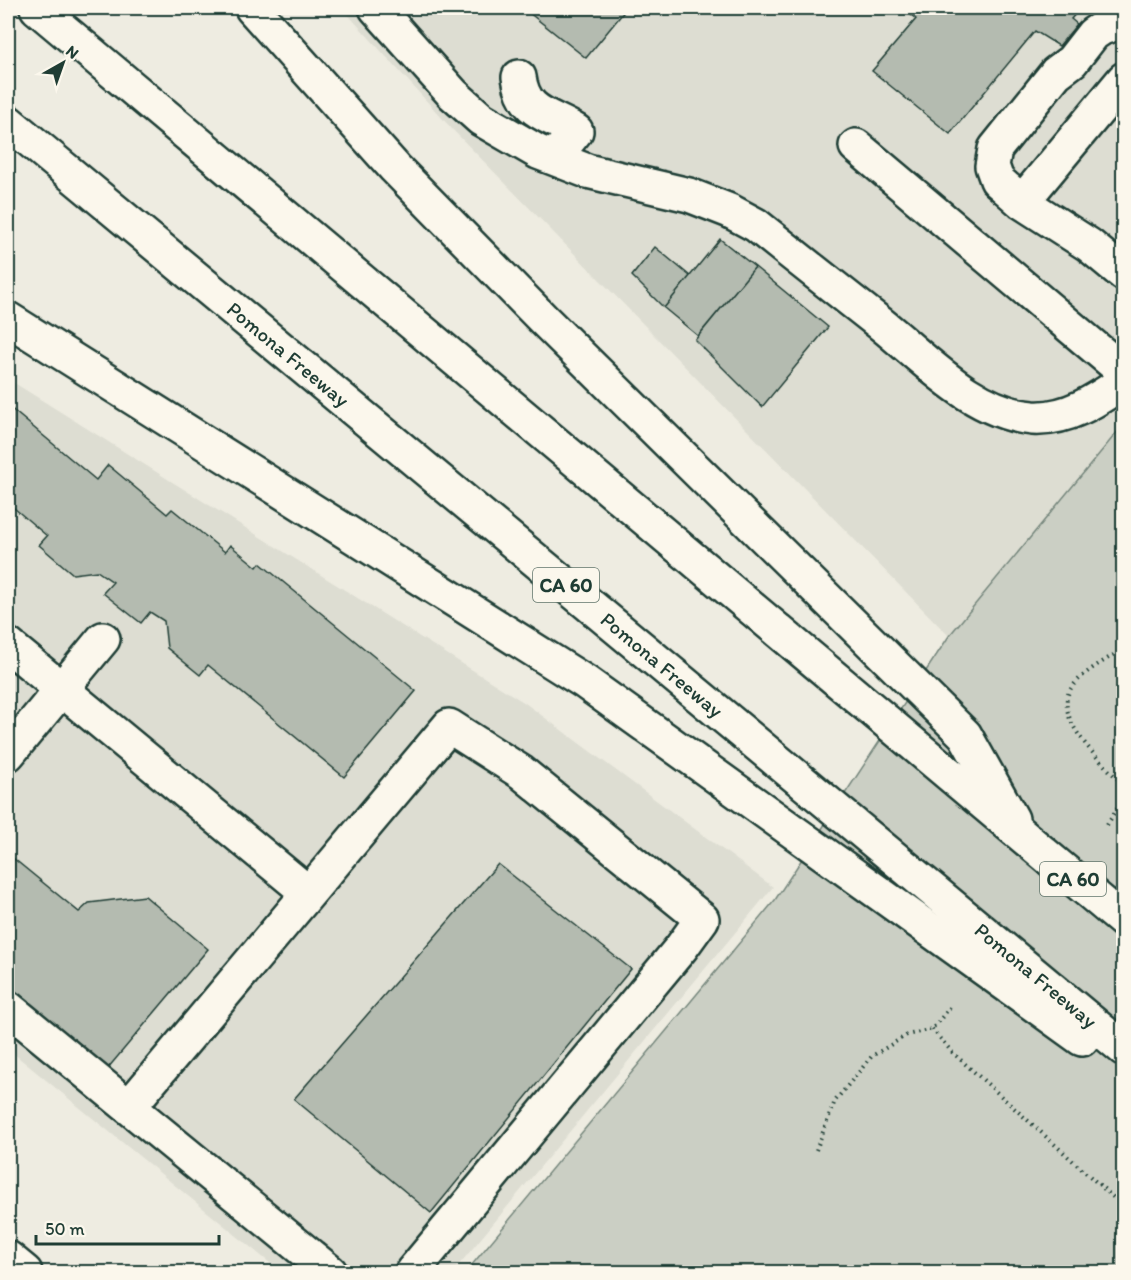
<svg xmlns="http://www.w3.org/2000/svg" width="1131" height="1280" font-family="Itim,sans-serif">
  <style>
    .built { fill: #ddddd2 }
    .green { fill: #cbcfc4; stroke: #75867c; stroke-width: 1.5 }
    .building { fill: #b4bbb0; stroke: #1f3d34; stroke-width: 1.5 }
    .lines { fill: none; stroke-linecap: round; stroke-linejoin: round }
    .minor-casing { stroke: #1f3d34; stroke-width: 38 }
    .highway-casing { stroke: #1f3d34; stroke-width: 38 }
    .path { stroke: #1f3d34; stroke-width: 4; stroke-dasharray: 1.5 4.5; stroke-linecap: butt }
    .minor { stroke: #fbf7ec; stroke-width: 33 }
    .highway { stroke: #fbf7ec; stroke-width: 33 }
    .labels { text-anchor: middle; stroke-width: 5; stroke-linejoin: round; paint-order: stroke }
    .shield { fill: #fbf7ec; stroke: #61756b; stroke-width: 1.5 }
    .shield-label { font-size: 20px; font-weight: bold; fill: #1f3d34 }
    .street-label { font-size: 21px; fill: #1f3d34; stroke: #fbf7ec }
  </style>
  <rect width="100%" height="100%" fill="#eeece1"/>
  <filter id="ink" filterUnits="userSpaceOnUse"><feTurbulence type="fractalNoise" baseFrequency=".0167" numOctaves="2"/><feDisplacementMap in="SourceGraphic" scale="12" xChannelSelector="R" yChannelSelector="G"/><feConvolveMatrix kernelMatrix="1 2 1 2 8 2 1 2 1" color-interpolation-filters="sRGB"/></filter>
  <g filter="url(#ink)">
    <path class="built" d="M342 8H1123V425L949 636 452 129Z
      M8 379 525 703 773 887 453 1272H281L8 1049Z"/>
    <path class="green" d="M1123 425V1272H466L775 900 949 636Z"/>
    <path class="building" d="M523 8H627L586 58Z
      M902 8H1073L1078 11 1071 19 1077 24 1059 46 1035 31 950 134 872 71 916 19Z
      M720 239 755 267 698 336 664 308Z
      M655 247 690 276 664 308 632 276Z
      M755 267 828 327 762 407 695 340Z
      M8 406 96 480 108 465 167 514 172 509 225 552 230 545 257 567 260 563 416 691 344 777 208 665 200 675 167 648 164 621 150 612 141 623 103 593 113 582 97 571 73 574 39 545 47 536 8 503Z
      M8 854 79 912 89 903 145 896 208 949 108 1068 8 985Z
      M498 864 631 969 431 1213 294 1099Z"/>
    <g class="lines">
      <g class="minor-casing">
        <path id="minor" d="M376 8 453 94 481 119 538 152 587 171 689 195 730 211 756 225C797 258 839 291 881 324 925 359 973 413 1033 418 1067 420 1097 400 1124 381
          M519 77C524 114 548 114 576 131L554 158
          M1124 79 1022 202 1089 245 1124 274
          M856 146 1124 372
          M1022 202 997 180 992 166 995 149 1056 73 1072 61 1093 34 1102 28 1124 21
          M8 645 307 892
          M8 754 103 639
          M8 1008 330 1272
          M129 1107 449 726 521 772 702 919 681 948 412 1272
          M8 1258 25 1272"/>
      </g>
      <g class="highway-casing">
        <g id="highway">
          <path d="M37 8 1124 921"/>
          <path d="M252 8 395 168 544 320 965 735 1012 819"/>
          <path id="s1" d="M8 122 1124 1049"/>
          <path d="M8 319 585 682 1082 1039"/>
        </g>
      </g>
      <path class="path" d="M1124 649C1106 660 1085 670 1072 687 1049 718 1106 765 1124 786
        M1107 825 1124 798
        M932 1029 952 1052 1124 1207
        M816 1150 835 1101 872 1056 907 1035 932 1029 953 1004"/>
      <use href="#minor" class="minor"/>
      <use href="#highway" class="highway"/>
    </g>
  </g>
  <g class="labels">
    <g class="shield">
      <rect x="533" y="568" width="66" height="34" rx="4.5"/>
      <rect x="1040" y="862" width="66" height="34" rx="4.5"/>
    </g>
    <g class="shield-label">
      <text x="566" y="592">CA 60</text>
      <text x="1073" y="886">CA 60</text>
    </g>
    <g class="street-label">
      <text dy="7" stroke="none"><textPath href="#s1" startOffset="364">Pomona Freeway</textPath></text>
      <text dy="7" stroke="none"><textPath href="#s1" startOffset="850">Pomona Freeway</textPath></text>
      <text dy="7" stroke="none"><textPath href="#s1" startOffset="1336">Pomona Freeway</textPath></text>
    </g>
  </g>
  <rect width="1131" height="1280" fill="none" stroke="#fbf7ec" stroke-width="30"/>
  <rect x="15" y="15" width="1101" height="1250" fill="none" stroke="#1f3d34" stroke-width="2" filter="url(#ink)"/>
  <g transform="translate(63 63) rotate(40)" stroke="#fbf7ec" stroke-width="4.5" paint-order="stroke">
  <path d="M0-4.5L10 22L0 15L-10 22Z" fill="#1f3d34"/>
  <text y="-9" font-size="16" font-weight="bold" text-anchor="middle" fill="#1f3d34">N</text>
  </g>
  <path d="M36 1235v9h183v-9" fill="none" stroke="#1f3d34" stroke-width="3"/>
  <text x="45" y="1235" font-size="18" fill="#1f3d34" stroke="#fbf7ec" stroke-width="4.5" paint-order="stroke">50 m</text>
</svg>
